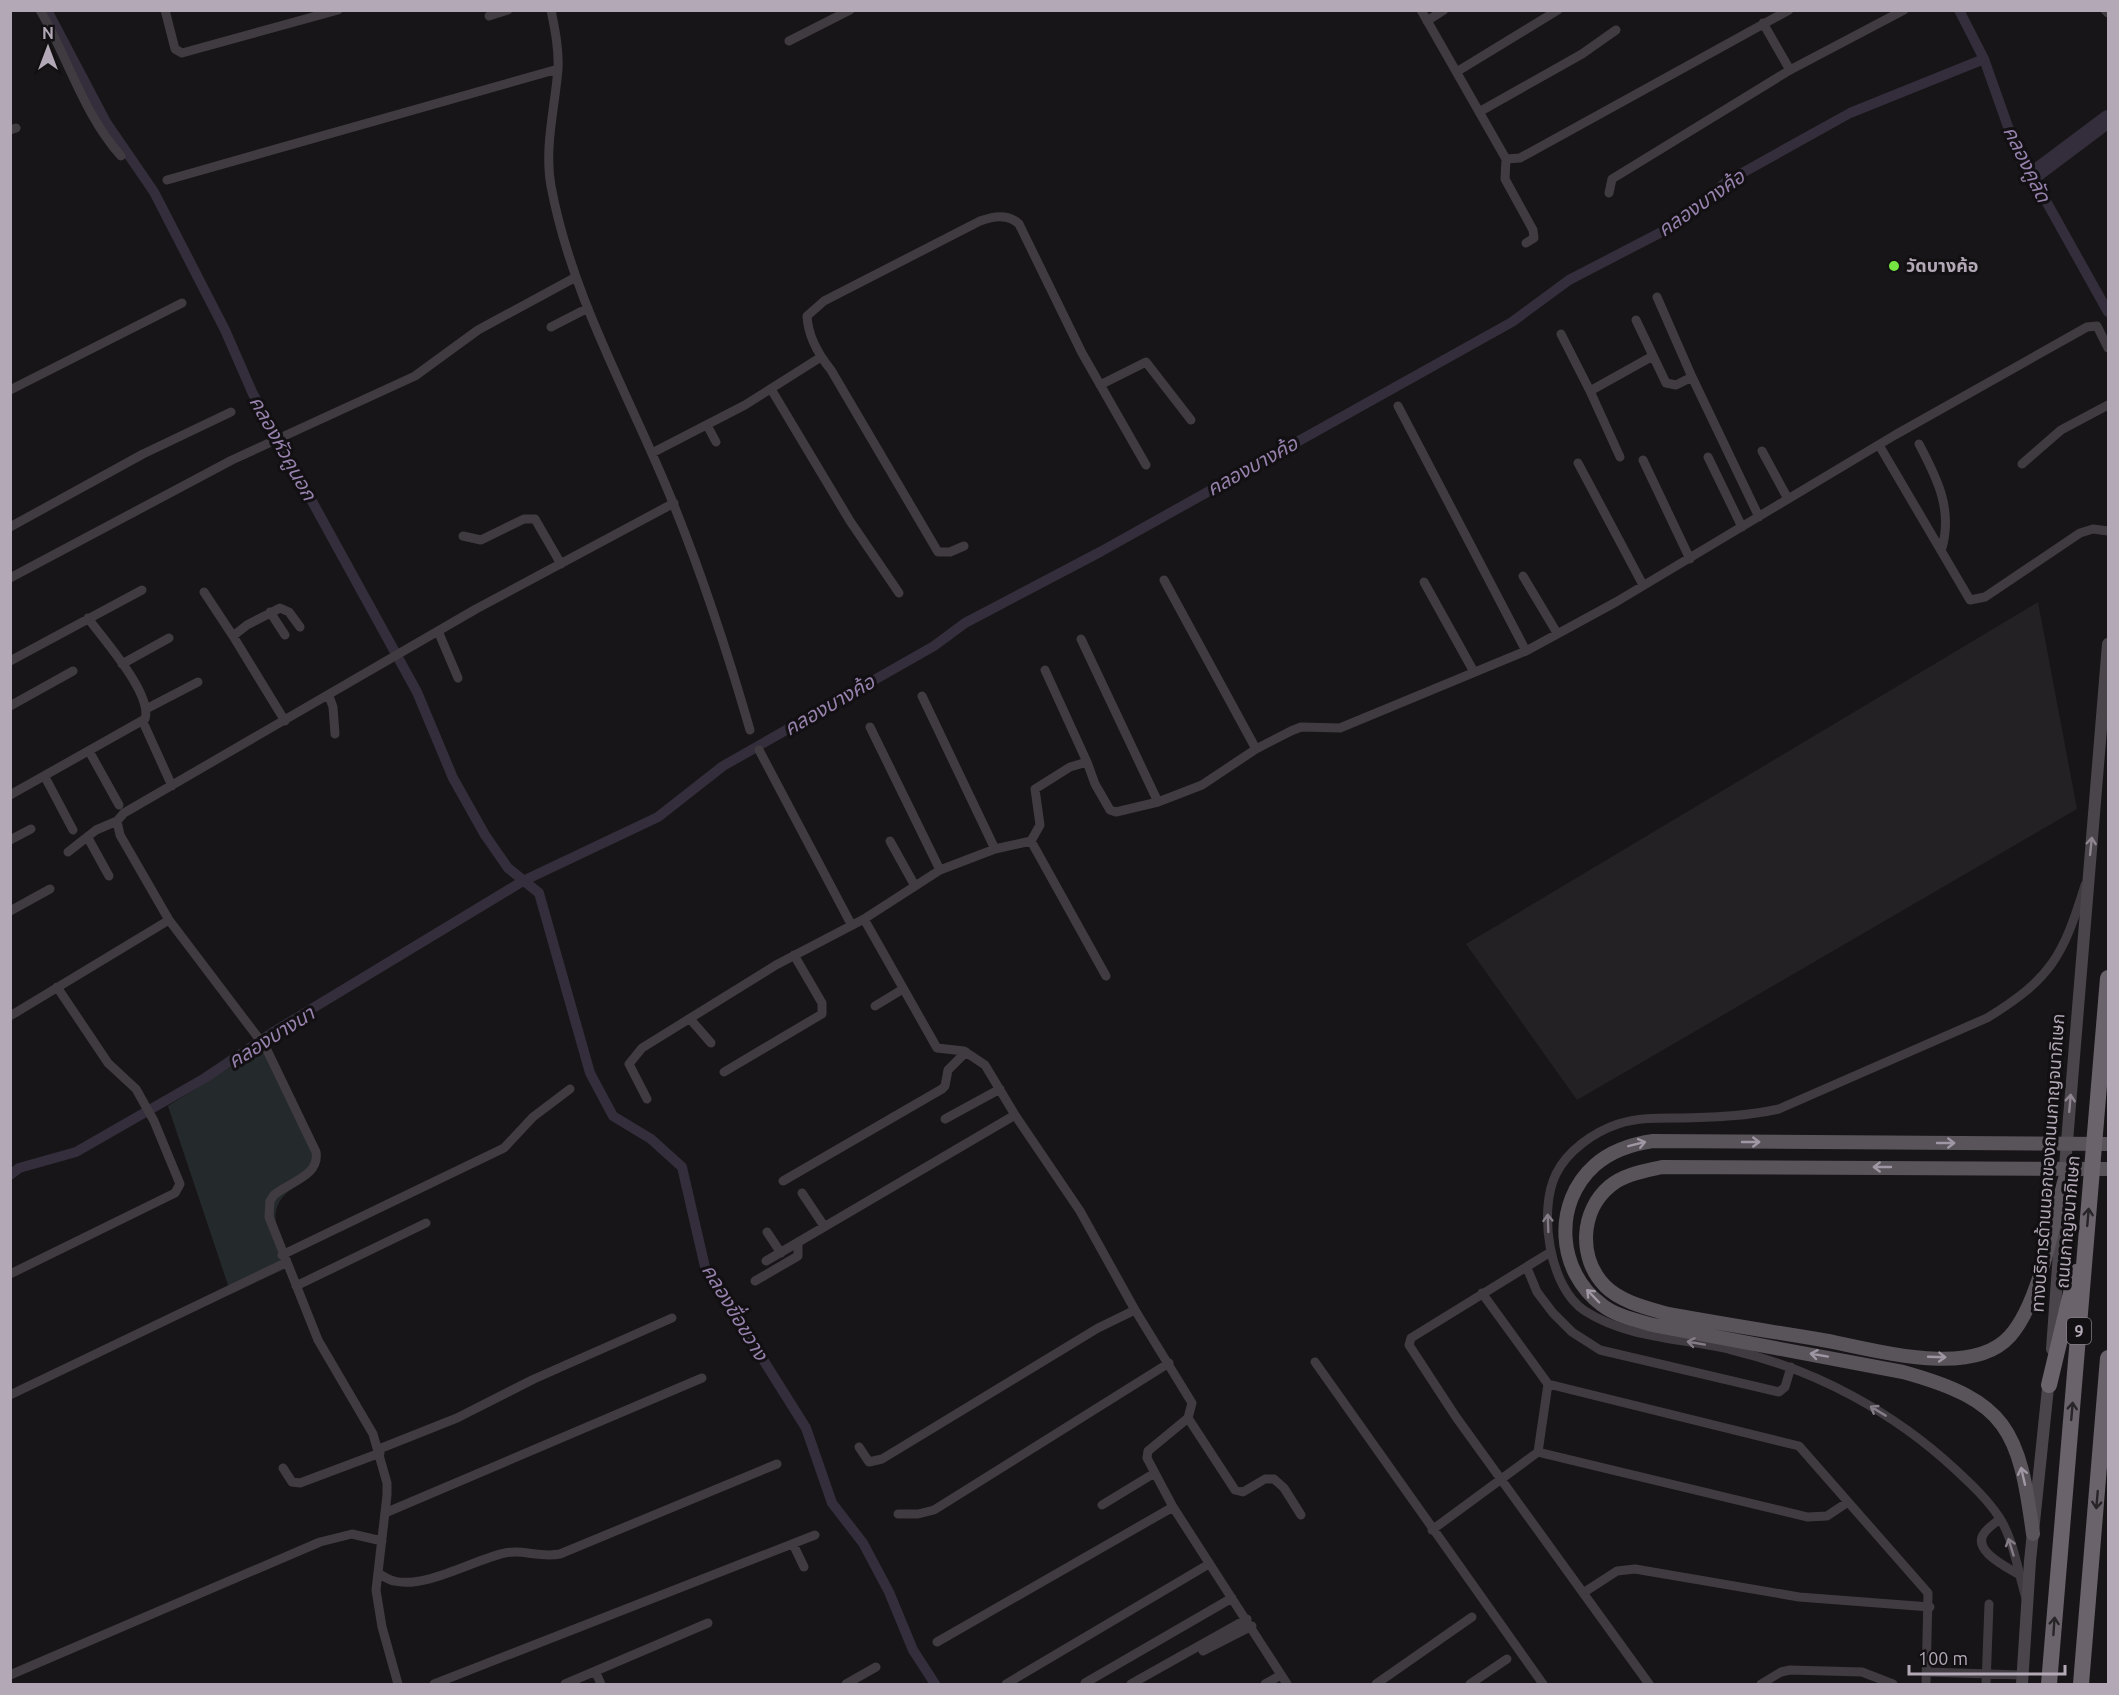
<svg xmlns="http://www.w3.org/2000/svg" width="2119" height="1695" font-family="Ubuntu,'Noto Sans Thai',sans-serif">
  <style>
    .built { fill: #242124 }
    .green { fill: #242a2b }
    .lines { fill: none; stroke-linecap: round; stroke-linejoin: round }
    .canal { stroke: #342e3c; stroke-width: 10 }
    .river { stroke: #342e3c; stroke-width: 18 }
    .street { stroke: #403b40; stroke-width: 9 }
    .secondary { stroke: #4a454b; stroke-width: 12 }
    .primary { stroke: #59535a; stroke-width: 14 }
    .highway { stroke: #6a636c; stroke-width: 16 }
    .oneway { stroke: #8e8591 }
    .oneway2 { stroke: #a097a4 }
    .oneway3 { stroke: #282528 }
    .oneway4 { stroke: #847c87 }
    .poi-dot { fill: #75e341; stroke: #121012; stroke-width: 2 }
    .labels { text-anchor: middle; stroke-width: 6; stroke-linejoin: round; paint-order: stroke }
    .shield { fill: #121012; stroke: #827a85; stroke-width: 1.5 }
    .shield-label { font-size: 16px; font-weight: bold; fill: #b2a8b6 }
    .poi-label { font-size: 18px; font-weight: bold; fill: #b2a8b6; stroke: #121012; text-anchor: start }
    .street-label { font-size: 18px; fill: #b2a8b6; stroke: #121012 }
    .water-label { font-size: 20px; font-style: italic; fill: #9782ae; stroke: #121012 }
  </style>
  <rect width="100%" height="100%" fill="#171517"/>
  <path class="built" d="M2038 602 2077 809 1577 1100 1466 944Z"/>
  <path class="green" d="M265 1046 320 1151C322 1192 266 1179 277 1231 280 1242 287 1255 291 1266L231 1294 168 1106Z"/>
  <g class="lines">
    <path class="canal" d="M47 10 106 122 154 192 225 330 253 394 417 692 453 778 485 835 508 868 539 893 590 1073 613 1116 651 1139 682 1167 705 1267 806 1428 832 1503 863 1543 889 1592 913 1650 935 1684
      M1959 10 1984 59 2018 155 2032 176 2108 312
      M10 1175 19 1168 76 1152 205 1078 275 1031 523 881 658 817 723 766 934 646 965 623 1100 552 1512 322 1569 280 1675 225 1726 182 1850 113 1984 59"/>
    <path class="river" d="M2032 176 2108 119"/>
    <path class="street" d="M40 10C68 58 84 115 121 156
      M165 10 175 49 182 53 338 10
      M551 10C555 30 559 49 558 69 555 107 544 148 551 186 572 299 631 398 673 503 703 577 728 654 750 730
      M1421 10 1506 159 1505 179 1533 230 1534 238 1526 243
      M2105 10 2108 13
      M489 16 508 10
      M1427 21 1444 10
      M1763 23 1790 70
      M789 41 850 10
      M1458 71 1558 10
      M1479 112 1582 54 1616 30
      M10 130 16 128
      M1506 159 1520 158 1789 10
      M167 180 558 69
      M1609 193 1612 179 1790 70 1904 10
      M1657 297 1692 377
      M1636 320 1666 383 1676 385 1692 377 1759 517
      M551 327 588 308
      M1561 334 1590 391
      M1100 385 1146 362 1191 420
      M771 389 850 521 899 593
      M10 390 182 303
      M1398 406 1526 651
      M707 425 716 442
      M1919 444C1937 478 1954 511 1941 551
      M1879 445 1970 600 1985 597 2080 533 2093 529 2108 531
      M1762 451 1788 499
      M652 453 745 405 821 357
      M1620 457 1590 391 1651 357
      M1708 457 1742 527
      M1643 460 1690 559
      M1578 463 1643 585
      M2022 464 2061 430 2108 405
      M10 527 143 454 231 412
      M463 536 481 540 524 519H535L561 564
      M964 546 950 552H938L831 370C818 354 808 336 807 316L824 301 980 221C993 216 1008 213 1019 224L1082 353 1146 465
      M1523 576 1557 633
      M10 578 232 460 415 376 478 330 576 277
      M1164 580 1256 749
      M1424 582 1474 672
      M204 592 233 636
      M270 612 285 635
      M438 631 458 678
      M1081 639 1158 802
      M10 661 142 590
      M122 664 169 638
      M1045 670 1087 762
      M329 696 333 707 335 734
      M922 696 995 849
      M10 706 73 671
      M146 709 198 682
      M285 721 233 636 247 625 280 608 289 612 300 627
      M143 722 172 786
      M870 727 940 870
      M759 750 851 924
      M89 751 119 805
      M45 777 73 830
      M10 795 145 719C153 694 102 638 88 618
      M117 821 120 835 169 920 266 1048 316 1152C320 1176 289 1182 274 1195L270 1201 269 1217 318 1340 373 1434 387 1483V1495L376 1590 382 1627 398 1684
      M88 838 109 876
      M10 840 31 829
      M890 841 915 886
      M1031 841 1106 976
      M68 852 96 830 117 821 124 813 476 609 674 503
      M10 911 50 889
      M864 919 937 1048 964 1051 985 1065 1015 1115 1080 1211 1135 1310 1192 1403 1188 1418 1148 1451 1147 1458 1173 1507 1287 1684
      M875 1006 903 989
      M10 1016 169 920
      M691 1020 711 1043
      M724 1072 822 1014V1003L794 955
      M647 1099 629 1064 642 1048 776 965 864 919 940 870 995 849 1031 841 1040 825 1035 789 1070 767 1087 762 1095 784 1110 810 1116 812 1158 802 1202 785 1256 749 1291 731 1301 727 1340 728 1526 651 1616 602 1895 435 2087 327 2097 326 2108 348
      M945 1119 1000 1089
      M783 1181 942 1089 945 1086 948 1070 966 1052
      M802 1193 824 1226
      M767 1232 781 1253
      M1549 1253 1411 1338 1409 1345 1456 1417 1649 1684
      M282 1255 504 1148 533 1117 570 1089
      M766 1261 1015 1115
      M1527 1268 1537 1292 1553 1313 1572 1332 1600 1350 1779 1392 1785 1387 1791 1367
      M10 1274 175 1193 180 1184 154 1121 136 1089 108 1063 57 987
      M755 1281 798 1256V1242
      M296 1286 426 1223
      M1482 1293 1548 1384 1799 1446 1928 1593 1926 1684
      M1315 1362 1543 1684
      M10 1395 285 1263
      M1188 1418 1235 1490 1243 1492 1265 1479H1274L1284 1488 1301 1515
      M859 1447 869 1462 882 1459 1098 1328 1135 1310
      M379 1449 457 1418 534 1379 672 1318
      M1538 1452 1808 1517 1827 1516 1848 1502
      M283 1468 292 1482 300 1483 380 1453
      M1102 1505 1153 1474
      M385 1513 702 1378
      M898 1514H918L934 1510 1169 1363
      M2000 1519C1995 1523 1989 1527 1985 1532 1970 1550 2007 1567 2018 1574
      M1432 1530 1538 1452 1548 1384
      M793 1544 804 1567
      M378 1573C383 1576 389 1580 394 1581 426 1589 475 1559 505 1553 523 1549 539 1558 560 1554L777 1464
      M1583 1593 1617 1571 1635 1569 1799 1597 1930 1607
      M2026 1598C2018 1572 2014 1540 1999 1517 1987 1499 1972 1485 1957 1471 1894 1412 1816 1370 1732 1350 1682 1338 1629 1339 1585 1311 1549 1288 1538 1210 1556 1174 1567 1151 1594 1132 1618 1124 1639 1117 1662 1118 1684 1118 1717 1117 1747 1116 1779 1109L1987 1018C2052 978 2063 956 2085 885
      M937 1642 1173 1507
      M1203 1651 1252 1626
      M1927 1672 2022 1675
      M596 1673 601 1684
      M10 1675 320 1542 352 1534 382 1541
      M1085 1683 1232 1598
      M434 1684 815 1535
      M565 1684 708 1623
      M846 1684 876 1667
      M1006 1684 1209 1564
      M1131 1684 1247 1619
      M1265 1684 1281 1675
      M1376 1684 1472 1617
      M1470 1684 1507 1659
      M1761 1684 1781 1672 1790 1670 1862 1672 1893 1684
      M1986 1684 1989 1604"/>
    <path class="secondary" d="M2064 1178 2108 644
      M2052 1349 2062 1211
      M2022 1684 2030 1561 2049 1378"/>
    <path class="primary" d="M2064 1182C2053 1225 2039 1304 2010 1336 1970 1381 1867 1347 1817 1339 1767 1331 1718 1323 1668 1314 1647 1308 1621 1302 1605 1286 1578 1258 1580 1211 1610 1186 1625 1174 1645 1171 1662 1167L2108 1169
      M2033 1534C2019 1430 2008 1401 1903 1372L1653 1325C1636 1320 1616 1316 1602 1305 1557 1272 1552 1203 1595 1165 1611 1151 1632 1144 1653 1141L2108 1144"/>
    <path class="highway" d="M2049 1385 2076 1272
      M2049 1684 2108 978
      M2081 1684 2108 1358"/>
  </g>
  <defs><path id="oneway-shaft" d="M-6 0H5M1.5-3L5.5 0L1.5 3" fill="none" stroke-width="1.6" stroke-linecap="round" stroke-linejoin="round" transform="scale(1.5)"/></defs>
  <g class="oneway">
    <use href="#oneway-shaft" transform="translate(2091 846) rotate(-84)"/>
    <use href="#oneway-shaft" transform="translate(2070 1103) rotate(-85)"/>
  </g>
  <g class="oneway2">
    <use href="#oneway-shaft" transform="translate(1751 1142)"/>
    <use href="#oneway-shaft" transform="translate(1946 1143)"/>
    <use href="#oneway-shaft" transform="translate(1637 1144) rotate(-14)"/>
    <use href="#oneway-shaft" transform="translate(1882 1167) rotate(-180)"/>
    <use href="#oneway-shaft" transform="translate(1593 1296) rotate(-134)"/>
    <use href="#oneway-shaft" transform="translate(1819 1355) rotate(-170)"/>
    <use href="#oneway-shaft" transform="translate(1937 1357) rotate(2)"/>
    <use href="#oneway-shaft" transform="translate(2023 1476) rotate(-103)"/>
  </g>
  <g class="oneway3">
    <use href="#oneway-shaft" transform="translate(2088 1217) rotate(-85)"/>
    <use href="#oneway-shaft" transform="translate(2072 1411) rotate(-85)"/>
    <use href="#oneway-shaft" transform="translate(2097 1500) rotate(95)"/>
    <use href="#oneway-shaft" transform="translate(2054 1626) rotate(-86)"/>
  </g>
  <g class="oneway4">
    <use href="#oneway-shaft" transform="translate(1548 1223) rotate(-92)"/>
    <use href="#oneway-shaft" transform="translate(1696 1343) rotate(-170)"/>
    <use href="#oneway-shaft" transform="translate(1878 1411) rotate(-149)"/>
    <use href="#oneway-shaft" transform="translate(2011 1547) rotate(-107)"/>
  </g>
  <circle class="poi-dot" cx="1894" cy="266" r="6"/>
  <g class="labels">
    <rect class="shield" x="2067" y="1318" width="24" height="26" rx="4.5"/>
    <g class="shield-label">
      <text x="2079" y="1337">9</text>
    </g>
    <g class="poi-label">
      <text x="1906" y="272">วัดบางค้อ</text>
    </g>
    <g class="street-label">
      <text transform="translate(2048 1163) rotate(-86)" y="6">ทางบริการด้านนอกของถนนกาญจนาภิเษก</text>
      <text transform="translate(2068 1222) rotate(-85)" y="6">ถนนกาญจนาภิเษก</text>
    </g>
    <g class="water-label">
      <text transform="translate(2027 164) rotate(64)" y="7">คลองคูลัด</text>
      <text transform="translate(1701 203) rotate(-35)" y="7">คลองบางค้อ</text>
      <text transform="translate(283 448) rotate(61)" y="7">คลองหัวคูนอก</text>
      <text transform="translate(1252 466) rotate(-29)" y="7">คลองบางค้อ</text>
      <text transform="translate(829 705) rotate(-30)" y="7">คลองบางค้อ</text>
      <text transform="translate(271 1037) rotate(-32)" y="7">คลองบางนา</text>
      <text transform="translate(735 1312) rotate(59)" y="7">คลองขื่อขวาง</text>
    </g>
  </g>
  <rect width="2119" height="1695" fill="none" stroke="#b2a8b6" stroke-width="24"/>
  <g transform="translate(48 48)" stroke="#121012" stroke-width="4.5" paint-order="stroke">
  <path d="M0-4.5L10 22L0 15L-10 22Z" fill="#b2a8b6"/>
  <text y="-9" font-size="16" font-weight="bold" text-anchor="middle" fill="#b2a8b6">N</text>
  </g>
  <path d="M1909 1665v9h156v-9" fill="none" stroke="#b2a8b6" stroke-width="3"/>
  <text x="1918" y="1665" font-size="18" fill="#b2a8b6" stroke="#121012" stroke-width="4.5" paint-order="stroke">100 m</text>
</svg>
